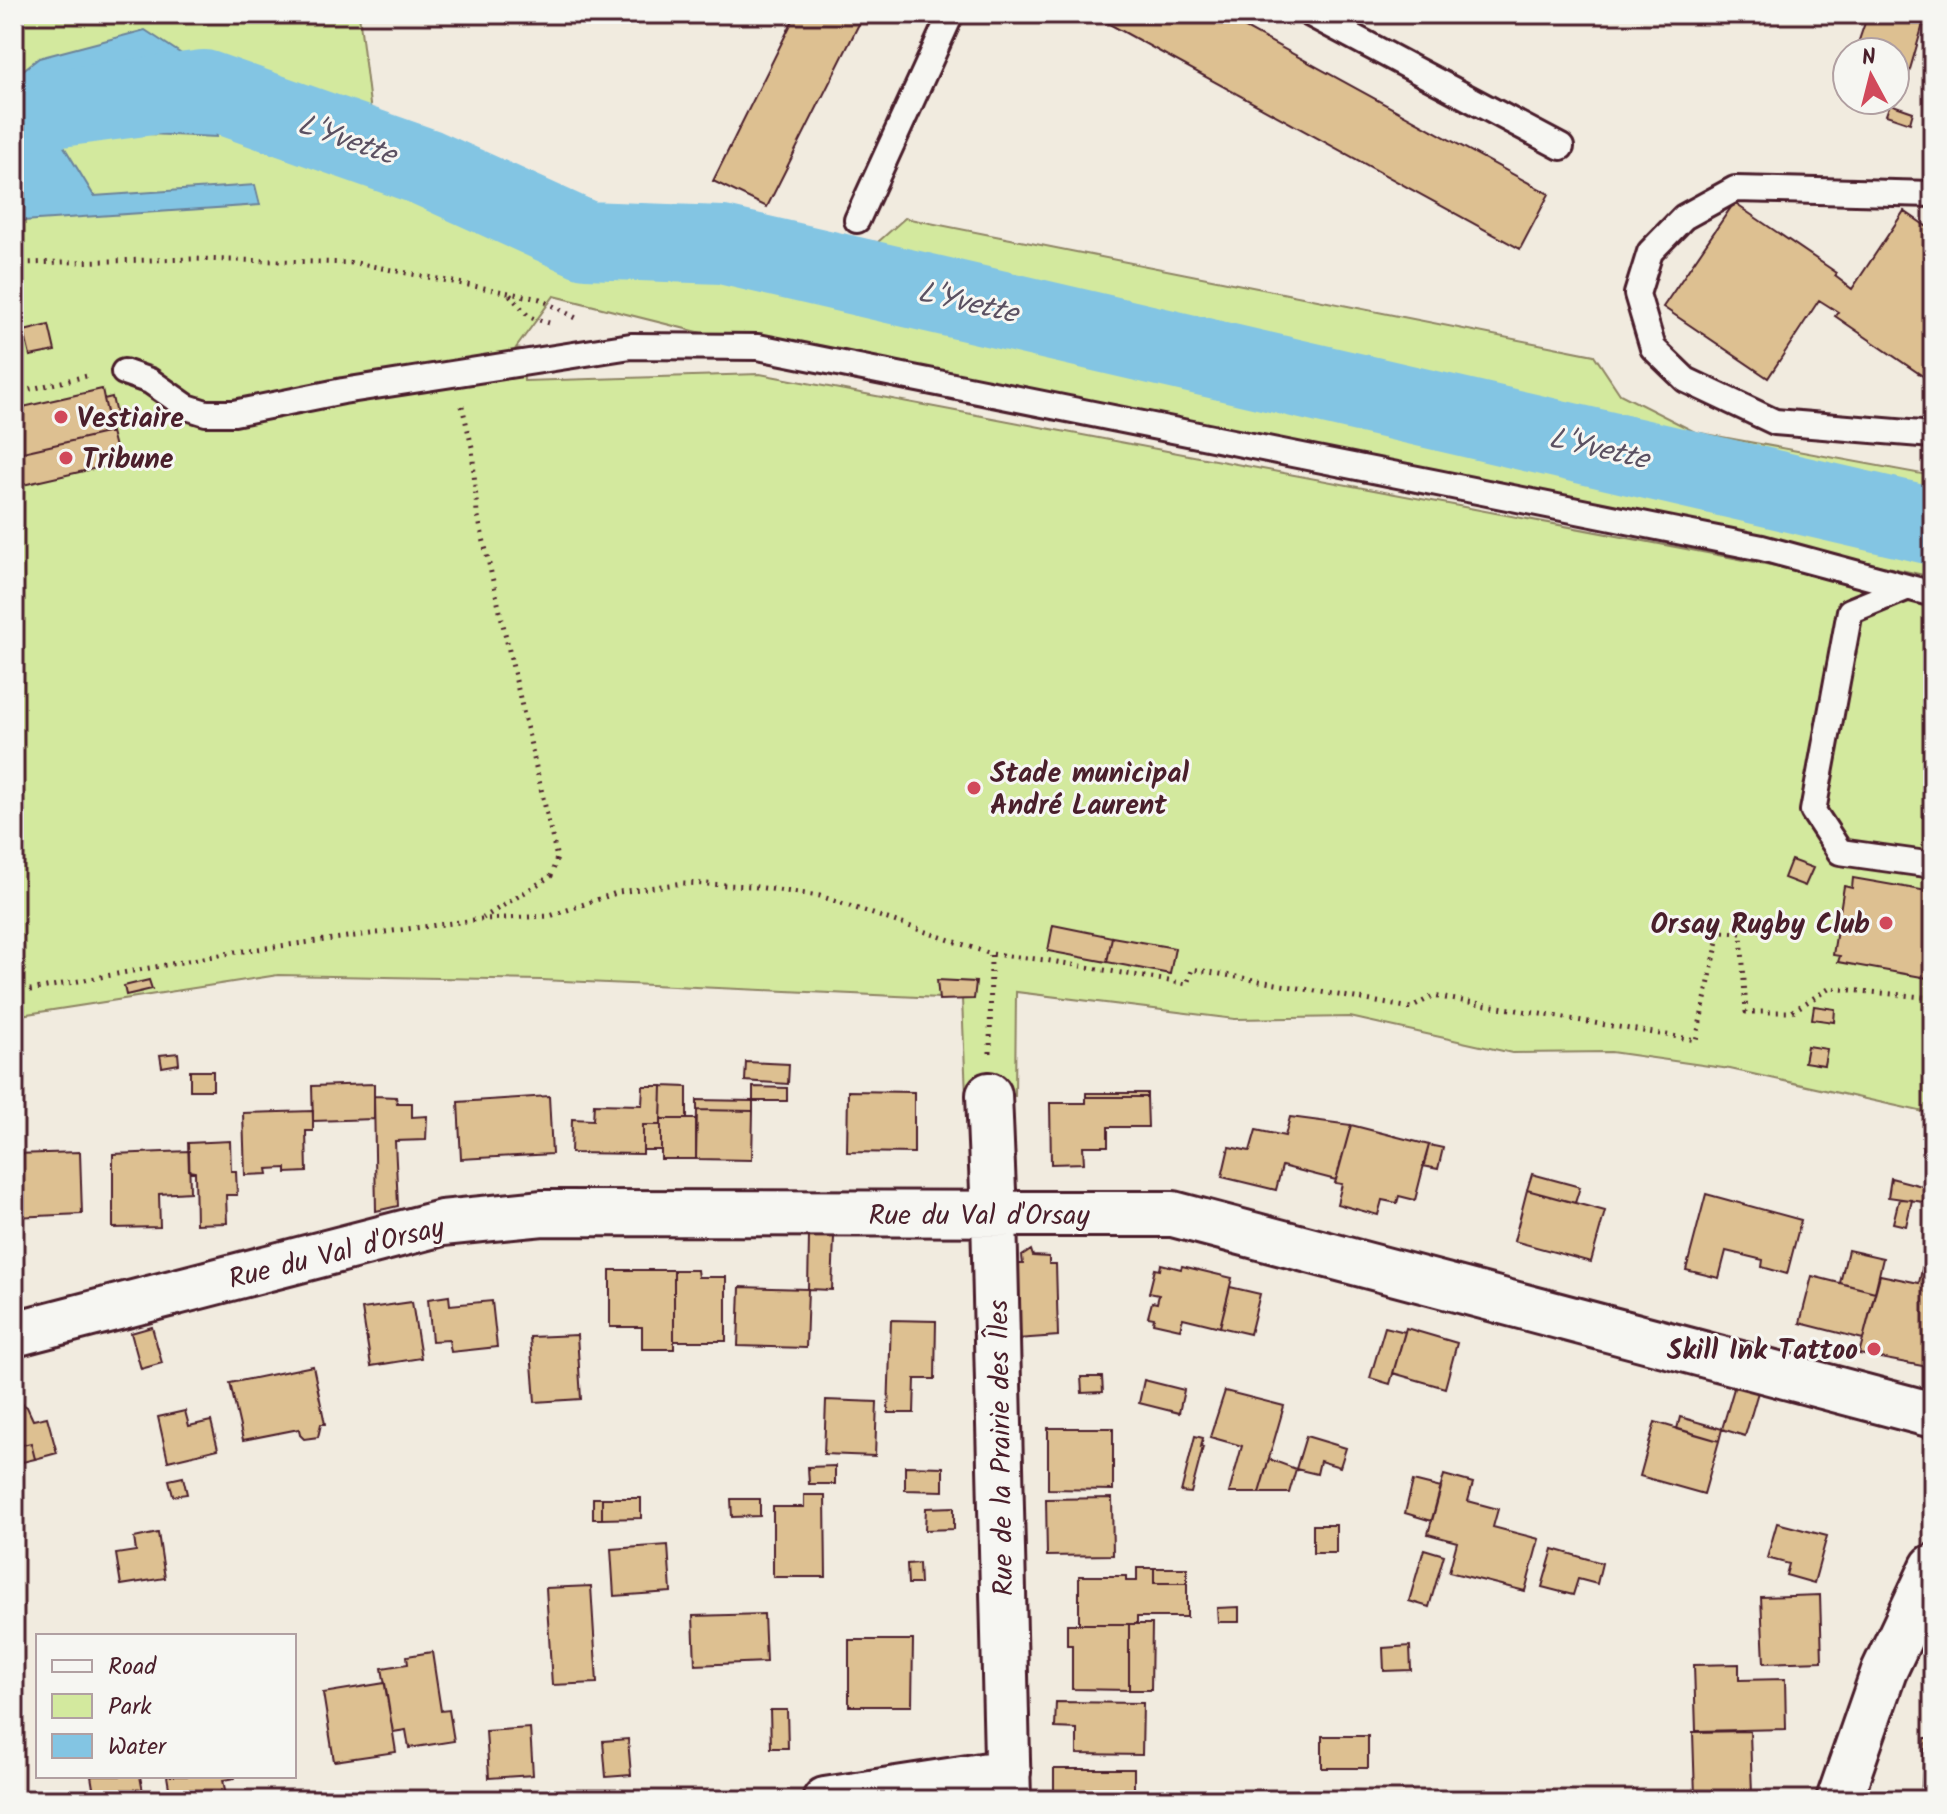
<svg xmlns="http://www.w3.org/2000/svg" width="1947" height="1814" font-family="Kalam,sans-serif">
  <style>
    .green { fill: #d3e99e; stroke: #8e8464; stroke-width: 2 }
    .water { fill: #83c5e3; stroke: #6c8399; stroke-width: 2 }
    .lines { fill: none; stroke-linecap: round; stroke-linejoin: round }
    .river { stroke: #83c5e3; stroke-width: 78 }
    .building { fill: #ddc091; stroke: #4a1f2b; stroke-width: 2 }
    .service-casing { stroke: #4a1f2b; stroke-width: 30 }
    .minor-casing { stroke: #4a1f2b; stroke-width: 50 }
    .path { stroke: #4a1f2b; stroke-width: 5; stroke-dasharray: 2 6; stroke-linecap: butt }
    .service { stroke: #f6f6f2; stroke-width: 24 }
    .minor { stroke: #f6f6f2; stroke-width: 44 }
    .poi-dot { fill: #d1495b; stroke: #f6f6f2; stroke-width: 3 }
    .labels { text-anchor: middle; stroke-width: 6; stroke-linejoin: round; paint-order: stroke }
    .poi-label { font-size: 28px; font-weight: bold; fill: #4a1f2b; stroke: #f6f6f2; text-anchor: start }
    .street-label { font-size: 28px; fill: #4a1f2b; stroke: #f6f6f2 }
    .water-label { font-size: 30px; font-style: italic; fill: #5b5162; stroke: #f6f6f2 }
  </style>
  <rect width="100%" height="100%" fill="#f1ebdf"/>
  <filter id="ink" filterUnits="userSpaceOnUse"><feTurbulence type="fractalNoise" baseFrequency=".0125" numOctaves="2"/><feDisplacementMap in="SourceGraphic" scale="16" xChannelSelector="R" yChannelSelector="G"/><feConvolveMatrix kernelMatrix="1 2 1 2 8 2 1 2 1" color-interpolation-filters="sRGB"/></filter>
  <g filter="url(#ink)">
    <path class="green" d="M14 14H359L373 129 594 229 719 237 801 252 817 237 878 242 905 218 1594 355 1620 394 1695 432 1933 476V577L1460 475 761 342 758 347 554 296 516 348 522 349 524 381 760 374 1824 575 1933 602V1114L1730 1069 1611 1052 1512 1053 1350 1017 1235 1019 1016 992 1015 1096 966 1095 962 999 541 980 278 975 14 1016Z"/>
    <path class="water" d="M145 30 206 70 217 137 54 130 94 196 255 185 260 205 23 221 14 204V77L39 58Z"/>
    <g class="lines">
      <path class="river" d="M14 114 204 89 425 167 586 240 722 245 1933 526"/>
    </g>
    <path class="building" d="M796 14H864L767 207 713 181Z
      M1091 14H1220L1549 194 1520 249Z
      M1868 14H1926L1902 97 1895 95V52H1855Z
      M1890 104 1913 112 1910 123 1886 115Z
      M1734 203 1837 273 1835 276 1852 289 1904 211 1933 231V383L1835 316 1838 312 1819 300 1768 378 1663 307Z
      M49 325 55 351 30 356 24 331Z
      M102 389 111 432 14 454V409Z
      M112 397 118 423 110 425 104 399Z
      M111 432 119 463 14 487V454Z
      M1791 860 1813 868 1805 886 1784 878Z
      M1853 878 1933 892V979L1838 962 1840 956 1833 955 1844 886 1852 888Z
      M1053 925 1112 937 1107 962 1048 951Z
      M1112 937 1175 948 1170 974 1107 962Z
      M149 980 152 989 126 995 124 986Z
      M937 980 976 982 974 999 939 1000Z
      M1814 1006 1835 1009 1834 1022 1812 1019Z
      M1807 1046 1827 1049 1824 1065 1804 1062Z
      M178 1053 179 1064 162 1067 160 1055Z
      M746 1062 789 1064 788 1084 745 1081Z
      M190 1071H213V1090H190Z
      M374 1084V1119L313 1121 312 1086Z
      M643 1086H662L661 1125H643V1154L571 1153 572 1119 593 1120 594 1104 642 1105Z
      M662 1086 687 1087V1119H661Z
      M753 1087 787 1088V1101H753Z
      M848 1091 914 1092V1153L847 1152Z
      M1086 1093H1147V1097H1086Z
      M374 1096 396 1097 397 1103H412V1117L427 1116 426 1140 395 1141 398 1206 376 1211Z
      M549 1096 552 1154 461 1159 458 1102Z
      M1086 1097H1147L1148 1127H1108V1146H1083L1084 1163 1051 1164 1050 1103H1086Z
      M697 1100 753 1101V1111L697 1110Z
      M697 1110 753 1111 752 1160 696 1159Z
      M313 1111V1131H306L307 1172 286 1173V1168L267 1169 268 1174 245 1175 243 1113Z
      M1290 1117 1351 1125 1336 1180 1282 1166 1276 1190 1222 1177 1229 1147 1250 1151 1256 1130 1285 1136Z
      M661 1119H696V1159H661Z
      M643 1125H661V1150H643Z
      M1351 1125 1429 1145 1415 1200 1399 1196 1397 1203 1382 1200 1378 1215 1337 1204 1342 1184 1335 1183Z
      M230 1141 231 1171H236L237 1195H226L227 1223 196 1224 195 1172 189 1171 188 1143Z
      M1429 1145 1443 1148 1438 1169 1423 1166Z
      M189 1151 190 1192 159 1194 160 1227 113 1228V1154Z
      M80 1152 82 1214 14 1217V1154Z
      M1532 1174 1580 1187 1575 1203 1527 1190Z
      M1891 1178 1926 1187 1924 1202 1888 1197Z
      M1927 1180 1933 1181V1203L1924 1202Z
      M1527 1190 1605 1211 1591 1262 1514 1241Z
      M1706 1194 1801 1220 1787 1274 1762 1267 1763 1260 1726 1251 1719 1278 1686 1270Z
      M1899 1199 1912 1200 1906 1226 1893 1223Z
      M809 1237H834L832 1290 808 1289Z
      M1928 1242 1933 1243V1368L1859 1354 1880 1275 1919 1283Z
      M1031 1250 1033 1256 1049 1257V1264H1056L1058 1336 1017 1339V1264H1023L1022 1256Z
      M1848 1250 1883 1258 1875 1292 1840 1283Z
      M1161 1264 1181 1269 1182 1266 1232 1278 1220 1327 1183 1318 1180 1329 1153 1323 1154 1318 1148 1317 1152 1302 1157 1303 1159 1295 1149 1293 1155 1269 1160 1270Z
      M610 1270H674V1349H642V1327H610Z
      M674 1270H697L698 1277H726V1341H674Z
      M1812 1276 1875 1292 1863 1339 1800 1323Z
      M740 1287 808 1289 806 1348 738 1346Z
      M1230 1287 1260 1294 1250 1334 1220 1327Z
      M449 1296 450 1305 492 1301 497 1347 451 1352 449 1340 432 1341 428 1299Z
      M412 1302 421 1358 371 1366 362 1309Z
      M891 1320 936 1321 935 1379H915L914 1413H888Z
      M152 1327 162 1363 141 1369 131 1333Z
      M1385 1327 1405 1332 1390 1384 1370 1378Z
      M1406 1328 1457 1343 1445 1388 1393 1373Z
      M577 1335 581 1399 535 1402 530 1337Z
      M313 1366 325 1424H321L318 1437 304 1439 300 1435 299 1429 243 1440 230 1383Z
      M1081 1377H1102L1103 1392 1082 1393Z
      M1144 1380 1184 1390 1179 1413 1139 1403Z
      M1735 1385 1758 1392 1745 1436 1722 1429Z
      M1225 1391 1284 1406 1259 1493H1229L1242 1446 1210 1437Z
      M826 1400 877 1402 875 1456 824 1454Z
      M18 1401 27 1407 33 1420 47 1417 57 1453 35 1459 31 1443 14 1447V1402Z
      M185 1411 189 1426 211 1421 218 1449 168 1461 158 1417Z
      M1680 1417 1722 1429 1719 1441 1677 1429Z
      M1655 1422 1719 1441 1704 1494 1640 1476Z
      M1048 1428H1113V1490L1048 1489Z
      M1195 1436 1203 1438 1201 1447H1203L1191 1493 1181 1492Z
      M1306 1436 1346 1448 1340 1467 1320 1461 1317 1474 1296 1469Z
      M31 1443 35 1459 14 1464V1447Z
      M1269 1459 1296 1469 1289 1493H1259Z
      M835 1466V1484H809L808 1467Z
      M905 1466 943 1467V1491L905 1490Z
      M1444 1475 1473 1483 1468 1501 1498 1509 1493 1527 1539 1539 1525 1591 1449 1572 1457 1542 1428 1534Z
      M183 1477 187 1494 173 1496 169 1480Z
      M1413 1481 1441 1488 1432 1521 1405 1513Z
      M804 1495H825L826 1577H773V1507H804Z
      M593 1498H602V1519H593Z
      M602 1498H641V1518L602 1519Z
      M1112 1498 1113 1555 1047 1556 1046 1499Z
      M731 1499H760V1516L732 1517Z
      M954 1507V1529L925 1530 926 1508Z
      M1777 1523 1827 1536 1814 1583 1786 1575 1789 1564 1767 1558Z
      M1313 1525H1336V1553H1313Z
      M158 1533 165 1578 121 1585 116 1554 136 1551 134 1538Z
      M668 1545 671 1592 614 1596 611 1549Z
      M1424 1549 1444 1555 1429 1607 1409 1601Z
      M1553 1549 1602 1563 1597 1584 1578 1579 1573 1595 1542 1587Z
      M919 1563 920 1584H908L907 1564Z
      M1137 1568H1154V1583H1187V1617H1137V1624H1079V1576H1126V1581H1137Z
      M1154 1568H1187V1583H1154Z
      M591 1586 597 1683 552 1685 546 1588Z
      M1820 1595 1822 1661 1764 1663 1761 1597Z
      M1239 1607V1622H1218L1217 1608Z
      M764 1614 766 1662 695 1665 693 1616Z
      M1067 1624H1129V1690L1072 1689V1645H1067Z
      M1129 1624H1152L1151 1690H1129Z
      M849 1640H913L912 1706H849Z
      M1410 1646 1411 1670 1384 1671 1383 1648Z
      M432 1652 441 1711 449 1710 454 1741 409 1748 406 1730 393 1732 382 1668 408 1664 407 1656Z
      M1739 1664V1680L1785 1679 1786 1729 1696 1731 1694 1665Z
      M385 1683 396 1752 334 1761 323 1693Z
      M1056 1702 1143 1703 1142 1755 1077 1754V1729L1055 1728Z
      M770 1710H787L788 1748H771Z
      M530 1728 533 1775 489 1778 486 1731Z
      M1750 1731 1752 1795 1695 1796 1693 1732Z
      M1322 1736H1368V1768H1322Z
      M1925 1738H1933V1800H1921Z
      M628 1739 631 1775 606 1777 603 1741Z
      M1054 1769H1134V1800H1071V1792H1054Z
      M91 1776H140L143 1792 95 1800Z
      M167 1776H235V1778L223 1780 227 1800H171Z"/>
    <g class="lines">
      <g class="service-casing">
        <path id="service" d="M1310 14 1561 147
          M1933 194 1735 189 1684 217 1650 252 1637 294 1653 348 1686 380 1775 422 1933 435
          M857 220 951 14
          M124 372 150 381 187 407 206 413H234L343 391 631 346 758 347 1762 548 1933 594
          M1906 588 1850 611 1813 811 1840 852 1933 865"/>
      </g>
      <g class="minor-casing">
        <path id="minor" d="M989 1095 994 1215 1008 1800
          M14 1334 442 1223 543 1213 1173 1214 1933 1415
          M825 1800 1008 1772
          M1839 1800 1884 1671 1933 1567"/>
      </g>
      <path class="path" d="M14 49 18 42 21 14
        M14 265 23 263 194 259 356 263 540 299 576 318
        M510 295 529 317 549 323
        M14 393 91 375
        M462 406 472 447 477 512 557 858 551 876 483 918
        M14 993 236 952 482 919 550 916 619 892 683 883 750 886 820 896 991 954 1045 960 1187 984 1192 969 1411 1008 1433 996 1696 1040 1720 932 1741 933 1746 1012H1791L1830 988 1933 998
        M990 1053 991 954"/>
      <use href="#service" class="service"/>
      <use href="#minor" class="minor"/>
    </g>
  </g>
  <g class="poi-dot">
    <circle cx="61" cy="417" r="8"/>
    <circle cx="66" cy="458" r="8"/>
    <circle cx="974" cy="788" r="8"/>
    <circle cx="1886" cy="923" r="8"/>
    <circle cx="1874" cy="1349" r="8"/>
  </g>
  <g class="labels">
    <g class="poi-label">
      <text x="77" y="427">Vestiaire</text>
      <text x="82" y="468">Tribune</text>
      <text x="990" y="782">Stade municipal<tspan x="990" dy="32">André Laurent</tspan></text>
      <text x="1870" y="933" text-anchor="end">Orsay Rugby Club</text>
      <text x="1858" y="1359" text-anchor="end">Skill Ink Tattoo</text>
    </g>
    <g class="street-label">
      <text x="979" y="1224">Rue du Val d'Orsay</text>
      <text transform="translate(336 1252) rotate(-14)" y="10">Rue du Val d'Orsay</text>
      <text transform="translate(1000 1448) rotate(-91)" y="10">Rue de la Prairie des Îles</text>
    </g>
    <g class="water-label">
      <text transform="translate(347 139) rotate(19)" y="10">L'Yvette</text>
      <text transform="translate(968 302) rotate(13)" y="10">L'Yvette</text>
      <text transform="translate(1599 448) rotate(13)" y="10">L'Yvette</text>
    </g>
  </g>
  <rect width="1947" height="1814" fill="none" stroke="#f6f6f2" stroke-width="48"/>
  <rect x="24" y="24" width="1899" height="1766" fill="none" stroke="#4a1f2b" stroke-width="3" filter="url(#ink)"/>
  <rect x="36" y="1634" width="260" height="144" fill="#f6f6f2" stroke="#b1a0a2" stroke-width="2"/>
  <rect x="52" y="1660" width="40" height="12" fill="#f6f6f2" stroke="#b1a0a2" stroke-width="2"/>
  <text x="108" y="1674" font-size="24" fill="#4a1f2b">Road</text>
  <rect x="52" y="1694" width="40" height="24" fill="#d3e99e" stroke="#b1a0a2" stroke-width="2"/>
  <text x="108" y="1714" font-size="24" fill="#4a1f2b">Park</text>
  <rect x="52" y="1734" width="40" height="24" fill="#83c5e3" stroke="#b1a0a2" stroke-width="2"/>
  <text x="108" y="1754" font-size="24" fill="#4a1f2b">Water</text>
  <g transform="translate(1871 76) rotate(353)"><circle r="38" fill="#f6f6f2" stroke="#b1a0a2" stroke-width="2"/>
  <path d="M0-6L14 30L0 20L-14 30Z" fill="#d1495b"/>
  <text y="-12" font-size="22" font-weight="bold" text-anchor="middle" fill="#4a1f2b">N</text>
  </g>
</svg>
